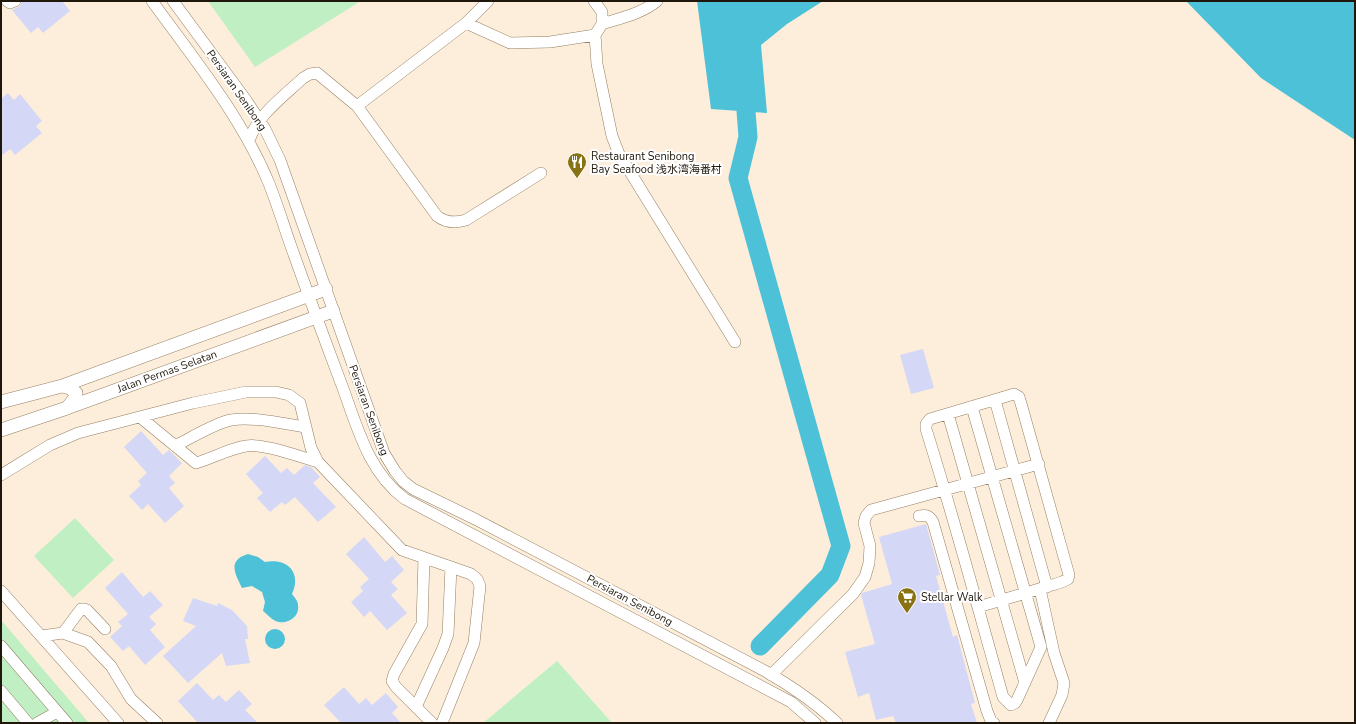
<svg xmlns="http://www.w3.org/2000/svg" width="1356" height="724" font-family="'Nunito Sans','Noto Sans SC',sans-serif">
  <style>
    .green { fill: #bfefc2 }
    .water { fill: #4dc1d7 }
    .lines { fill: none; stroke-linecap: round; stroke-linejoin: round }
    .river { stroke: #4dc1d7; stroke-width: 19 }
    .building { fill: #d4d7f6 }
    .minor-casing { stroke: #957f62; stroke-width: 12 }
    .major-casing { stroke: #957f62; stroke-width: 14 }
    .minor { stroke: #fff; stroke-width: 11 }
    .major { stroke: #fff; stroke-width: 13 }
    .labels { text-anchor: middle; stroke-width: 4; stroke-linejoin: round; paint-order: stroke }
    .street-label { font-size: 11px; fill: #1f170b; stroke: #fff }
    .poi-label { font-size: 11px; fill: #1f170b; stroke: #fff; text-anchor: start }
  </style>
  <rect width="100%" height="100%" fill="#fdeedb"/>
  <path class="green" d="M208 1H361L255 67Z
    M75 518 114 560 73 598 34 556Z
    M1 620 89 723H1Z
    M557 661 612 723H483Z"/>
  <path class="water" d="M697 1H823L787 24 761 45 767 113 711 109Z
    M1186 1H1355V140L1261 78Z
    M248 554 258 557 265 562C287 558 302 572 292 594 295 598 298 601 298 605 300 616 289 624 279 622 273 621 268 615 263 611L265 602 262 592 252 586 242 588C235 574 227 560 248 554Z
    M265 639a10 10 0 1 1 20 0a10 10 0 1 1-20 0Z"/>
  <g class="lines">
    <path class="river" d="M746 111 748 137 738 178 841 546 830 575 760 646"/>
  </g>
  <path class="building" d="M22 1H62L70 11 43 33 38 27 31 33 12 10 20 6Z
    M8 93 14 100 20 94 42 121 36 126 42 133 15 155 10 149 1 156V99Z
    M923 349 934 388 911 394 900 355Z
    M141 431 163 455 169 450 182 463 169 476 175 483 169 488 184 506 165 523 148 504 142 510 129 496 141 485 138 481 147 473 124 447Z
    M265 456 281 473 287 468 294 475 305 465 311 467 320 477 313 483 336 507 318 522 295 497 285 505 282 502 270 512 257 498 263 493 246 474Z
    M926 524 940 575 936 576 953 637 957 635 975 703 971 704 977 723H896L893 716 876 720 869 693 858 697 845 652 875 644 861 595 862 593 892 584 879 537Z
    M364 537 385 562 392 556 404 570 391 582 398 589 391 595 407 613 387 630 370 611 364 617 351 602 363 591 360 587 369 579 346 554Z
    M122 572 143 597 150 591 163 605 149 617 156 624 150 630 165 647 145 665 129 646 123 651 110 637 122 626 118 622 128 614 105 588Z
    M193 598 217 606 218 603 232 610 247 626 248 639H245L250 663 226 666 222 653 188 683 163 656 196 626 183 621Z
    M197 683 213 700 219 695 226 702 239 690 252 704 245 710 258 723H198L178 701Z
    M344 687 359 704 366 698 372 705 386 693 398 707 392 713 401 723H341L324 705Z"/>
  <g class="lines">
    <g class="minor-casing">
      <path id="minor" d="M7 1 10 3 15 1
        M152 1C194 59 240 115 268 181 277 203 284 227 292 249 308 294 324 338 341 383 357 425 367 471 405 499L791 702 815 723
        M173 1 246 100 265 129 280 160 384 453 395 471 403 481 413 489 475 519 765 671C791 686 815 702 837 723
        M594 1 602 12V24L595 35 597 64 612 136 619 154 735 342
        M466 23 510 43 550 42 595 35
        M602 24C621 18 641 14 657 1
        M357 106 466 23 488 1
        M249 141C257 115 284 96 303 78L310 74 317 73 357 106 437 216C446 223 456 223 466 220L541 173
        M995 400 1047 587
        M972 407 1041 647 1017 700 1015 703 1011 705 1003 697C978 608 954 518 926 429V424L930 419 1014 394 1019 397 1022 407 1069 575 1068 579C1060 584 1050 585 1042 588 1020 595 999 601 978 607
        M948 414 1025 683
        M140 417 196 463C213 458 228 449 246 446 264 443 300 457 318 462
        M175 446C191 438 215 423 231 420 254 416 283 424 306 427
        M1 475 50 445 78 433 193 403 246 392H276L289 395 300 403 311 448 318 462 402 550 471 574 477 579 480 586 474 643 442 723
        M919 516C926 515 929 515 933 522L987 711 991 721 994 723
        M424 558 422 624 394 674 392 681 396 687 432 723
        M1040 589 1054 653 1064 683 1062 695 1049 723
        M1 591 118 723
        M63 633 81 609H84L87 610 105 629
        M41 636 63 633 88 642 111 666 131 699 157 723
        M1 646 67 723
        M771 675 853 594 865 577 869 563 870 546 864 523 866 516 871 510 1039 464
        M1 691 28 723
        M416 707 443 648 448 634 451 567
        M37 723 57 712"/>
    </g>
    <g class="major-casing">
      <path id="major" d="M62 386 70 388 76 393 75 398 67 408
        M1 402 62 386 326 289
        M1 430 67 408 333 311"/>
    </g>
    <use href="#minor" class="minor"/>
    <use href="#major" class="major"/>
  </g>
  <defs>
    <g id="restaurant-pin" transform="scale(1)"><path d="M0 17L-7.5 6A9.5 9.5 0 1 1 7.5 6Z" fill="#897214" stroke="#fff"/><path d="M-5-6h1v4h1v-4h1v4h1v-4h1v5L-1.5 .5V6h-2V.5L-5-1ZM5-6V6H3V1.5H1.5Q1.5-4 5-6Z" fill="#fff"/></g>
    <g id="supermarket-pin" transform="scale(1)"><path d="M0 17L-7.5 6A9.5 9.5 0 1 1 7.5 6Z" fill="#897214" stroke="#fff"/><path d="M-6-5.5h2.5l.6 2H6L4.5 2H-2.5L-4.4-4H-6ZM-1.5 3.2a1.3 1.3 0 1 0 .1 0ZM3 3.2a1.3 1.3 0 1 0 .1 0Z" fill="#fff"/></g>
  </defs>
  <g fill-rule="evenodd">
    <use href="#restaurant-pin" x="577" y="162"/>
    <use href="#supermarket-pin" x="907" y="597"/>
  </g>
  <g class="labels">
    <g class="street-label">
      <text transform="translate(237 90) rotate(55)" y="4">Persiaran Senibong</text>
      <text transform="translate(167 371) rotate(-20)" y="4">Jalan Permas Selatan</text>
      <text transform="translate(369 410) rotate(70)" y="4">Persiaran Senibong</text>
      <text transform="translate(630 600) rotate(28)" y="4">Persiaran Senibong</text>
    </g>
    <g class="poi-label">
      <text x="591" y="160">Restaurant Senibong<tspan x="591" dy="13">Bay Seafood 浅水湾海番村</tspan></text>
      <text x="921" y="601">Stellar Walk</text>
    </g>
  </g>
  <rect width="1356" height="724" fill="none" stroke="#1f170b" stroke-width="4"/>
</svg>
